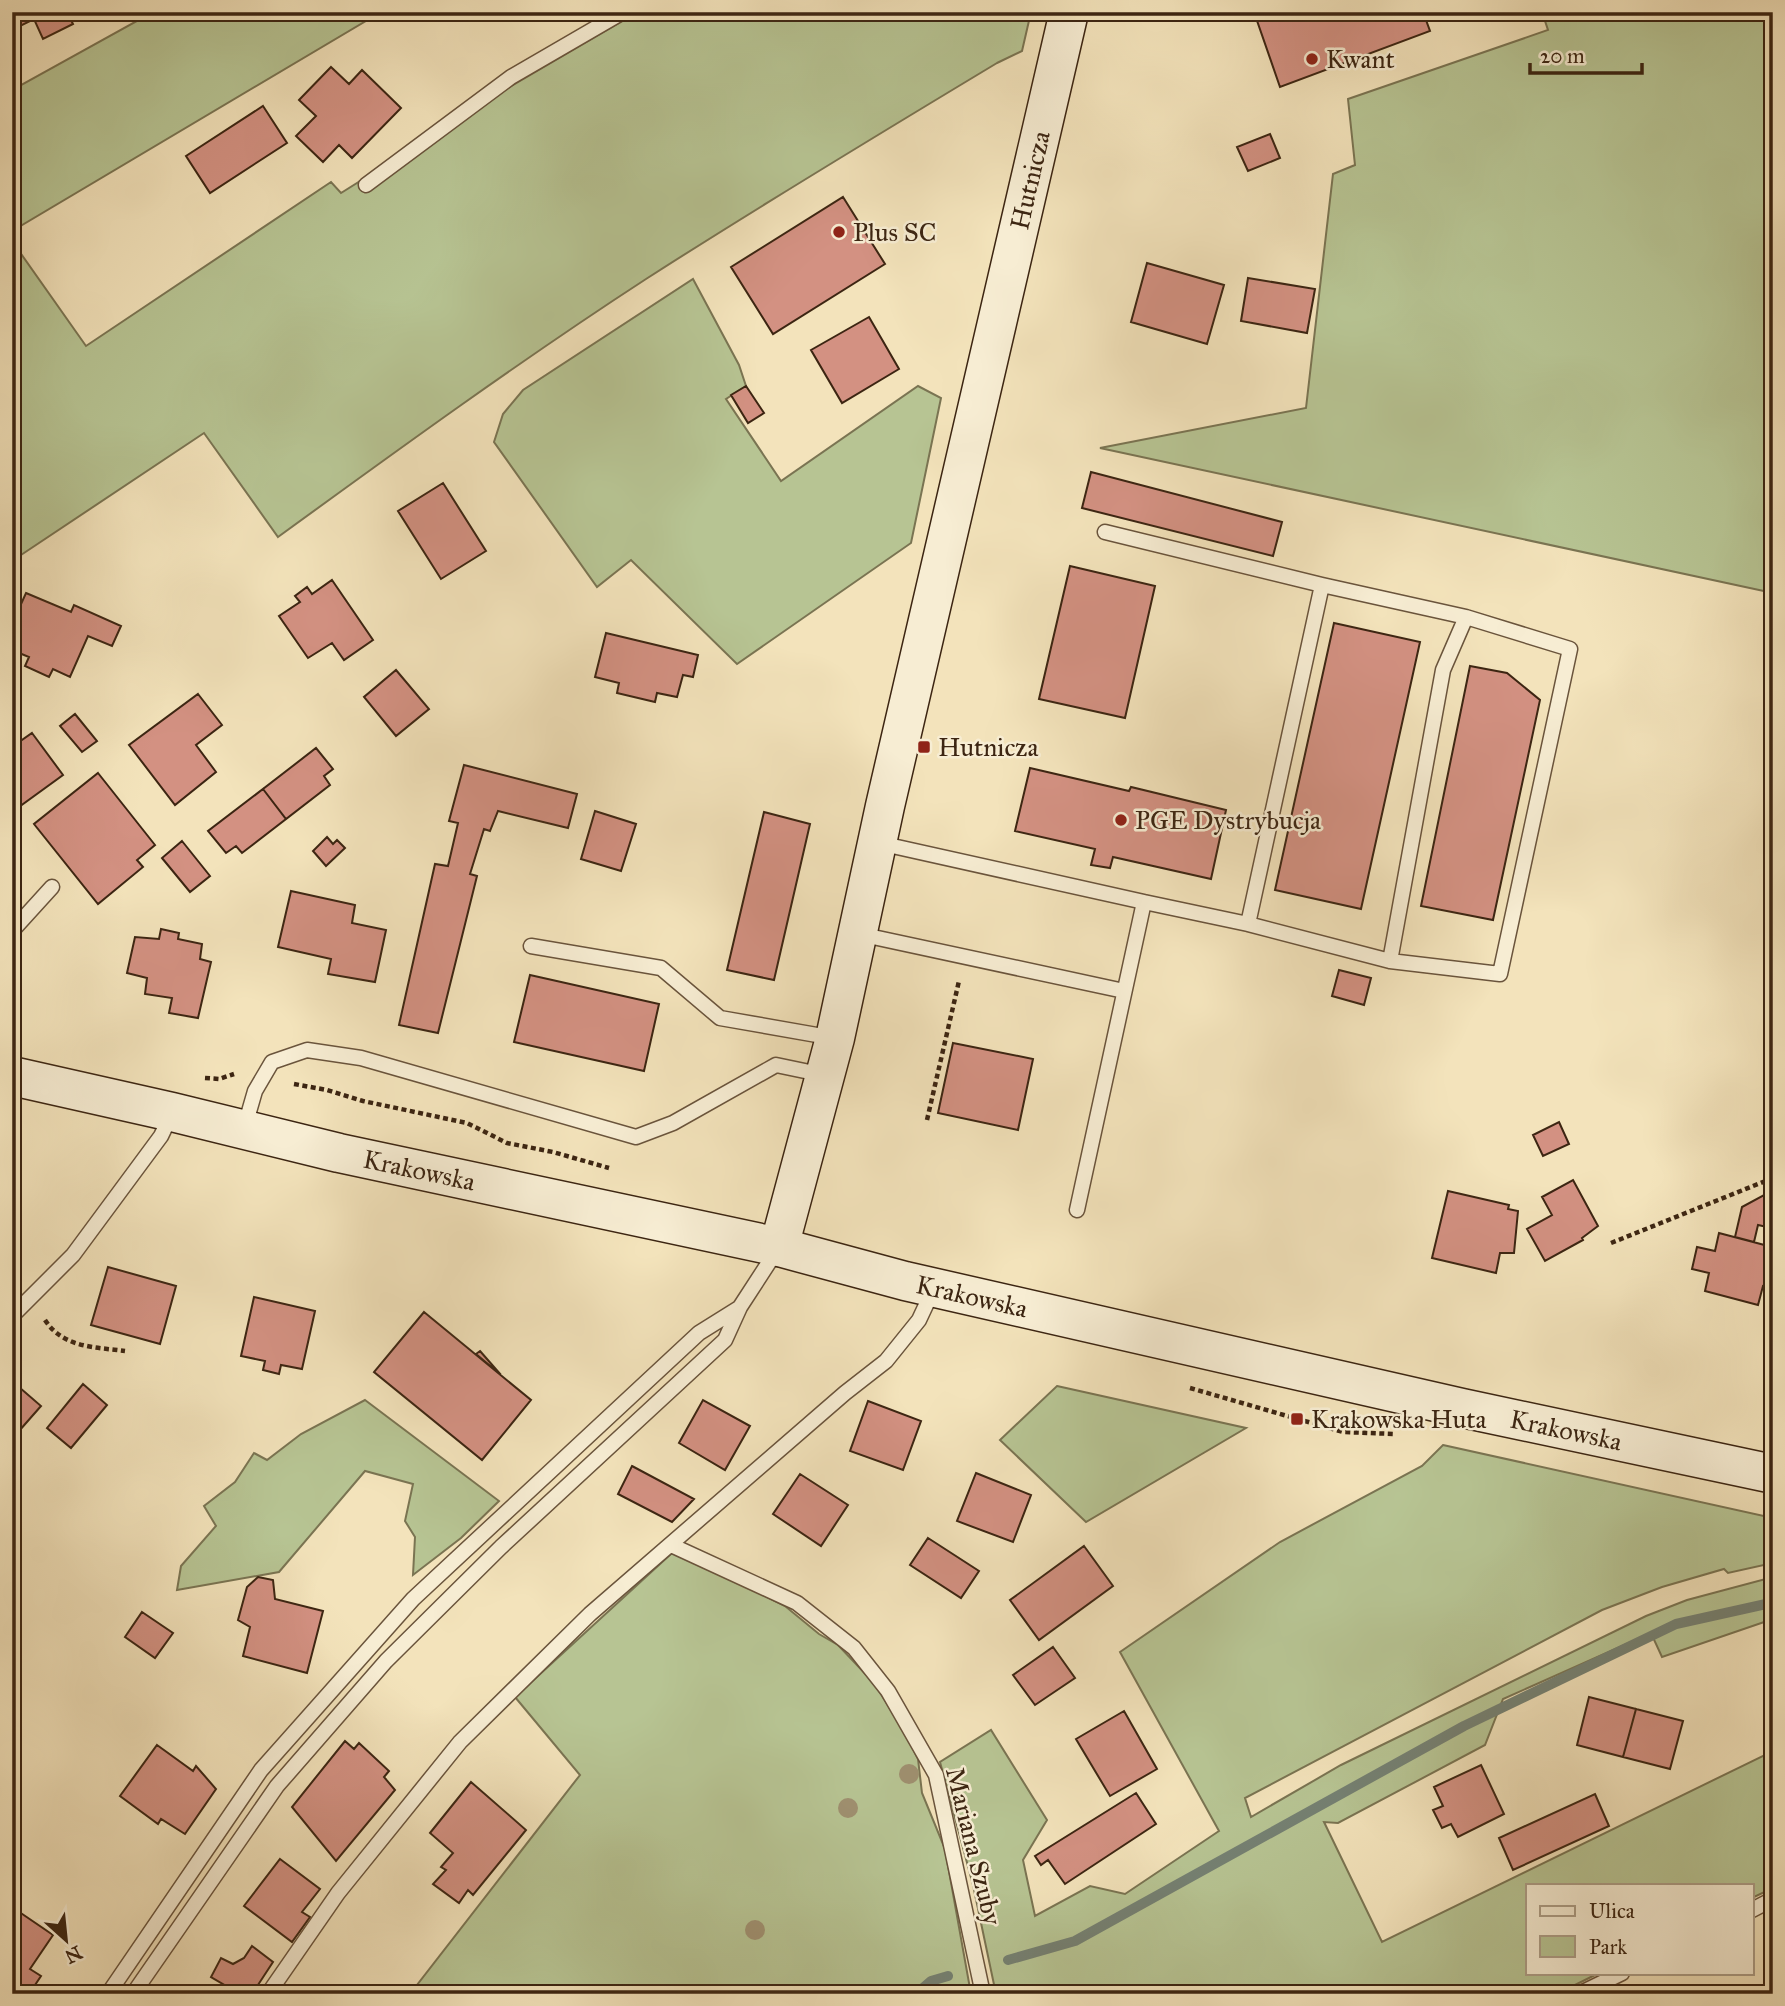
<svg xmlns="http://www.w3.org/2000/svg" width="1785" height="2006" font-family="'IM FELL Great Primer',serif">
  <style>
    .green { fill: #b7c493; stroke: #7a7452; stroke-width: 2 }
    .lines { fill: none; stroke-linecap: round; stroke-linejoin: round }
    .stream { stroke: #758173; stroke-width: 10 }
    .building { fill: #d39182; stroke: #3c2512; stroke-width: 2 }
    .lane-casing { stroke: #6a543c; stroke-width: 17 }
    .secondary-casing { stroke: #3c2512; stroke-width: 41 }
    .path { stroke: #3c2512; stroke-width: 4.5; stroke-dasharray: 5 3.5; stroke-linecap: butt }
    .lane { stroke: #f7edd3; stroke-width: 14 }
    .secondary { stroke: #f7edd3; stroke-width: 38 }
    .tree { fill: #9f9070 }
    .poi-dot { fill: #8f2418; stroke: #f7edd3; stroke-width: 2.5 }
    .labels { text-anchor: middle; stroke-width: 5; stroke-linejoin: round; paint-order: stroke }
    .poi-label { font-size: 26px; fill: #3c2512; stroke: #f7edd3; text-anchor: start }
    .street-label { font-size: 26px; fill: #3c2512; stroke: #f7edd3 }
  </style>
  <rect width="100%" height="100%" fill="#f3e3bb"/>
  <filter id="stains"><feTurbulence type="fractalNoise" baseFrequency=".00286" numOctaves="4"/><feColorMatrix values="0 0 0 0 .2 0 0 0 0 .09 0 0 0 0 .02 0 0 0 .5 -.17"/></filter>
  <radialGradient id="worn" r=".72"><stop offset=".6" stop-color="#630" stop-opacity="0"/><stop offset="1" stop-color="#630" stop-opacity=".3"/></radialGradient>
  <path class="green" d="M153 12H381L12 231V90Z
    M638 12H1031L1022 51 997 63C879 134 761 205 646 279 520 361 399 449 278 537L204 433 12 561V241L86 346 331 182 341 193 508 88Z
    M1542 12H1773V593L1100 448 1306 408 1333 174 1355 165 1348 99 1548 30Z
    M693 279 739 365 746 386 726 399 781 481 918 386 941 398 911 543 737 664 631 560 597 587 494 442 503 414 523 390Z
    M1057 1386 1246 1428 1086 1522 1000 1440Z
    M365 1400 499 1501 461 1538 413 1575 415 1537 405 1521 413 1484 365 1471 279 1572 177 1590 181 1566 216 1526 204 1506 235 1482 254 1453 267 1460 301 1434Z
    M1443 1445 1773 1518V1563L1728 1573 1724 1569 1662 1587 1602 1610 1245 1798 1251 1817 1341 1765 1646 1616 1687 1600 1773 1577V1619L1662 1657 1651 1633 1503 1699 1485 1745 1338 1823 1324 1822 1382 1942 1773 1751V1888L1752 1898V1885H1528V1973H1599L1557 1994H996L973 1885 940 1762 991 1730 1047 1820 1023 1860 1035 1916 1090 1886 1125 1894 1219 1831 1120 1652 1280 1542 1422 1466Z
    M672 1553 715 1571 785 1606 819 1634 838 1645 874 1683 906 1734 918 1759 922 1793 945 1849 971 1994H410L580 1775 515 1697Z"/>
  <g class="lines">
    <path class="stream" d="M1008 1960 1075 1941 1464 1726 1676 1624 1766 1604
      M916 1994 931 1981 948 1976"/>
  </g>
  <path class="building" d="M12 12H67L73 24 43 39 34 19 12 30Z
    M1254 12H1423L1430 31 1280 87Z
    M331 67 349 84 362 70 401 108 352 158 339 145 323 162 296 136 316 116 299 100Z
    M263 106 287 143 210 193 186 156Z
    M1270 134 1280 158 1248 171 1237 147Z
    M843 197 885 264 773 334 731 267Z
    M1147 263 1224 285 1207 344 1131 322Z
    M1248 278 1315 289 1307 333 1241 321Z
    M869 317 899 369 842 403 811 350Z
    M746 386 764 413 748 423 731 395Z
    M1091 472 1282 522 1273 556 1082 508Z
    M443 483 486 551 441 579 398 511Z
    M1070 566 1155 586 1125 718 1039 699Z
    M332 580 373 640 344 660 332 643 308 658 279 616 300 602 295 596 307 587 312 594Z
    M26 593 71 612 74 605 121 626 112 646 88 636 70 677 53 669 49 677 25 666 29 657 12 650V624Z
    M1334 623 1420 642 1361 909 1275 890Z
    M606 633 698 655 693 677 683 675 677 697 657 693 655 702 617 693 619 683 595 677Z
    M1470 666 1507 673 1540 700 1493 920 1421 906Z
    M396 670 429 709 396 736 364 697Z
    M198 694 222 725 196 745 216 772 175 805 129 745Z
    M75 714 97 741 82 752 60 726Z
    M32 733 63 775 12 812V747Z
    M316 748 333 769 324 776 330 785 286 819 263 789Z
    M464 765 577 794 568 828 498 811 490 831 484 829 470 874 477 876 438 1033 399 1025 435 864 448 866 458 823 449 821Z
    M1030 768 1129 791 1131 787 1226 810 1211 879 1113 857 1110 868 1091 865 1095 849 1015 831Z
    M98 773 155 845 137 860 143 867 98 904 34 824Z
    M263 789 286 819 242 853 236 846 226 853 208 831Z
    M595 811 636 824 621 871 581 859Z
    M764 812 810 824 774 980 727 970Z
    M327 837 333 844 337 840 345 848 326 866 313 851Z
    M182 841 210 876 190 892 162 858Z
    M291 891 355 905 352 923 386 930 375 982 328 974 331 959 278 947Z
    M161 929 179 933 178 939 202 944 200 959 211 962 198 1018 169 1013 172 998 145 994 147 978 127 973 135 937 159 939Z
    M1339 970 1371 978 1364 1005 1332 996Z
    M530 975 659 1004 644 1071 514 1042Z
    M953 1043 1033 1059 1018 1130 938 1113Z
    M1559 1122 1569 1144 1543 1156 1533 1135Z
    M1573 1180 1598 1226 1582 1238 1583 1240 1545 1261 1527 1229 1552 1215 1542 1197Z
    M1448 1191 1509 1205 1508 1209 1518 1211 1514 1253H1500L1496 1273 1432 1258Z
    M1764 1195 1767 1227 1758 1225 1754 1242 1735 1237 1742 1207Z
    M1719 1233 1772 1247 1768 1264 1773 1266V1289L1763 1286 1758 1305 1705 1291 1709 1273 1692 1269 1697 1247 1715 1251Z
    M108 1267 176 1286 160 1344 91 1325Z
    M254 1297 315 1311 302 1369 281 1365 279 1374 263 1370 265 1361 241 1356Z
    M424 1312 531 1400 482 1460 374 1372Z
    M480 1351 501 1375 476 1354Z
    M12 1381 41 1406 12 1439Z
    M83 1384 107 1405 71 1448 47 1428Z
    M703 1400 750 1426 725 1470 679 1443Z
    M868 1401 921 1421 903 1470 850 1451Z
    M632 1466 694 1499 672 1522 618 1494Z
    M976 1473 1031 1495 1013 1542 957 1521Z
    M800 1474 848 1505 821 1546 773 1514Z
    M928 1538 979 1571 961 1598 910 1565Z
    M1084 1546 1113 1586 1039 1640 1010 1600Z
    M258 1577 273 1580 275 1599 323 1611 307 1673 243 1656 250 1627 238 1620 247 1587Z
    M142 1612 173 1633 155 1658 125 1637Z
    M1053 1647 1075 1678 1035 1705 1013 1675Z
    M1589 1697 1636 1709 1623 1757 1577 1745Z
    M1636 1709 1683 1721 1670 1769 1623 1757Z
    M1124 1711 1157 1769 1110 1796 1076 1739Z
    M345 1741 354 1749 359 1743 389 1771 384 1777 395 1790 336 1861 292 1807Z
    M157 1745 193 1771 196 1766 216 1789 185 1834 161 1819 158 1824 120 1796Z
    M1481 1765 1504 1814 1458 1837 1451 1824 1442 1828 1433 1810 1443 1806 1434 1787Z
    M471 1782 526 1830 473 1895 468 1890 459 1903 433 1884 446 1870 441 1867 453 1853 430 1833Z
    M1136 1793 1156 1824 1065 1884 1048 1860 1041 1865 1035 1856Z
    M1595 1794 1609 1826 1513 1870 1499 1838Z
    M280 1859 320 1889 302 1912 310 1917 292 1942 244 1906Z
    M12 1907 53 1935 30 1969 41 1976 29 1994H12Z
    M252 1946 273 1962 252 1994H240L211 1977 221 1958 233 1964 244 1958Z"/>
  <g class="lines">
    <g class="lane-casing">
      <path id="lane" d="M366 185 511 77 623 12
        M1105 532 1322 585 1466 617 1570 649 1500 974 1390 961 1248 924
        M879 843 1144 902
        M12 931 52 887
        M859 934 1124 991
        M531 946 661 968 720 1018 834 1038
        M1390 961 1443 670 1466 617
        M244 1129 255 1091 272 1062 307 1050 361 1058 636 1137 673 1123 776 1065 824 1075
        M1077 1210 1144 902 1248 924 1322 585
        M12 1316 73 1255 161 1136 171 1115
        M671 1545 797 1603 854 1648 888 1691 936 1775 983 1994
        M1752 1910 1773 1899
        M108 1994 261 1770 413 1599 699 1333 739 1308
        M133 1994 277 1786 386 1661 501 1547 725 1340 740 1307 777 1250
        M268 1994 338 1893 460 1742 590 1614 845 1393 886 1361 919 1320 933 1290
        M1579 1994 1622 1973"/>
    </g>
    <g class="secondary-casing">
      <g id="secondary">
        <path id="s1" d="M12 1076 172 1112 339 1153 779 1247 905 1281 1462 1408 1773 1474"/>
        <path id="s2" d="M779 1247 835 1038 885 806 1069 12"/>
      </g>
    </g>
    <path class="path" d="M205 1078 219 1079 234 1074
      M294 1084 327 1090 363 1101 467 1123 507 1143 553 1152 609 1168
      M927 1120 959 981
      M1611 1243 1773 1178
      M45 1320C63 1348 95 1347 125 1351
      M1190 1388 1343 1432 1395 1434"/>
    <use href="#lane" class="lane"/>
    <use href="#secondary" class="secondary"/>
  </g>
  <g class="tree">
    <circle cx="909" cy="1774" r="10"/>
    <circle cx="848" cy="1808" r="10"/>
    <circle cx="755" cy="1930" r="10"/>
  </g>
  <g class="poi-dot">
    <circle cx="1312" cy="59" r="7"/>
    <circle cx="839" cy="232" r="7"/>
    <rect x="917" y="740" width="14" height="14" rx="3.5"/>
    <circle cx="1121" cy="820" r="7"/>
    <rect x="1290" y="1412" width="14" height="14" rx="3.5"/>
  </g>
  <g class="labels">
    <g class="poi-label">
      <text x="1326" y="68">Kwant</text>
      <text x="853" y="241">Plus SC</text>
      <text x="938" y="756">Hutnicza</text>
      <text x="1135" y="829">PGE Dystrybucja</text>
      <text x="1311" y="1428">Krakowska Huta</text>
    </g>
    <g class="street-label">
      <text dy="9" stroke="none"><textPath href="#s2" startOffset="1096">Hutnicza</textPath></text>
      <text dy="9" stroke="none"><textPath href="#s1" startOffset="418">Krakowska</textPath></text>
      <text dy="9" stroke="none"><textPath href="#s1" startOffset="985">Krakowska</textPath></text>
      <text dy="9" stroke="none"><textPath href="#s1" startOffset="1594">Krakowska</textPath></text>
      <text transform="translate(974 1846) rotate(76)" y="9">Mariana Szuby</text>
    </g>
  </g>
  <rect width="1785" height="2006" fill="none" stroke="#f3e3bb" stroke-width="42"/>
  <rect x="14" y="14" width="1757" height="1978" fill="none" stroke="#3c2512" stroke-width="3.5"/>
  <rect x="21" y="21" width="1743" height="1964" fill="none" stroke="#3c2512" stroke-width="2"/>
  <rect x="1526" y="1884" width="228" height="91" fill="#f7edd3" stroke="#ac9d86" stroke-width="2"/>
  <rect x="1540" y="1906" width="35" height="10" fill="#f7edd3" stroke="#ac9d86" stroke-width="2"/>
  <text x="1589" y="1918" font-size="21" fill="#3c2512">Ulica</text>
  <rect x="1540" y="1936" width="35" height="21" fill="#b7c493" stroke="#ac9d86" stroke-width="2"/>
  <text x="1589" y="1954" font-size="21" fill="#3c2512">Park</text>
  <g transform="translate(66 1940) rotate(153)" stroke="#f7edd3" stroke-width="5" paint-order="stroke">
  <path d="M0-5L12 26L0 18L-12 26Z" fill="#3c2512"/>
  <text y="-10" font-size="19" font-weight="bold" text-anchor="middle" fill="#3c2512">N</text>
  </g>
  <path d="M1530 63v10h112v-10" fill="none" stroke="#3c2512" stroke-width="3.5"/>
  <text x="1540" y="63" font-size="21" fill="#3c2512" stroke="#f7edd3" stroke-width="5" paint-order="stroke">20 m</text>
  <rect width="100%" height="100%" filter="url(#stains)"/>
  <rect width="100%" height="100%" fill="url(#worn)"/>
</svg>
